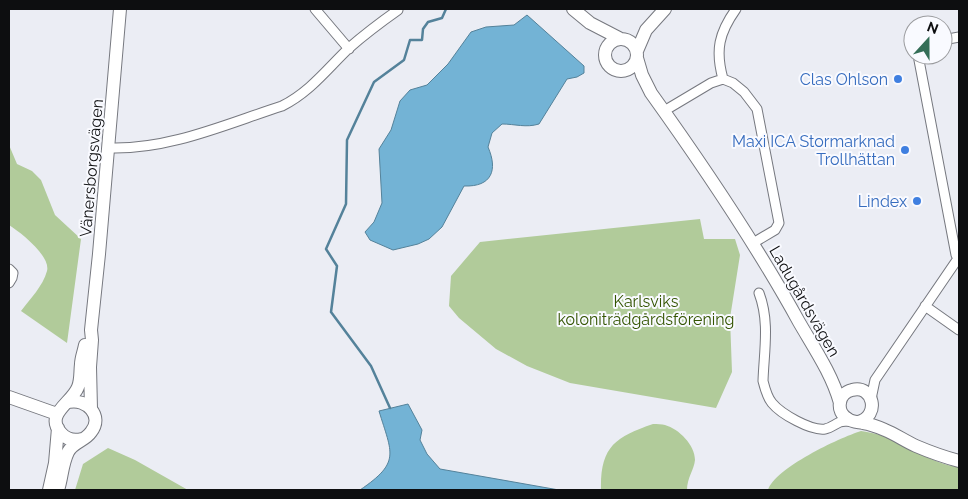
<svg xmlns="http://www.w3.org/2000/svg" width="968" height="499" font-family="Raleway,sans-serif">
  <style>
    .green { fill: #b1cb9a }
    .water { fill: #73b3d5; stroke: #54829a }
    .lines { fill: none; stroke-linecap: round; stroke-linejoin: round }
    .stream { stroke: #54829a; stroke-width: 2.5 }
    .street-casing { stroke: #76787f; stroke-width: 11 }
    .secondary-casing { stroke: #76787f; stroke-width: 14 }
    .street { stroke: #fff; stroke-width: 9 }
    .secondary { stroke: #fff; stroke-width: 12 }
    .shop-dot { fill: #3f7fe0; stroke: #f9faff; stroke-width: 2 }
    .labels { text-anchor: middle; stroke-width: 4; stroke-linejoin: round; paint-order: stroke }
    .shop-label { font-size: 16px; fill: #366cbe; stroke: #f9faff; text-anchor: end }
    .street-label { font-size: 16px; fill: #0d0e10; stroke: #f9faff }
    .park-label { font-size: 16px; fill: #335400; stroke: #f9faff }
  </style>
  <rect width="100%" height="100%" fill="#ebedf4"/>
  <path class="green" d="M9 145 17 164 32 171 41 180 55 215 81 239 67 343 21 311C30 299 43 286 47 271 51 256 20 232 9 225Z
    M700 219 704 239H735L740 255 730 318 732 372 716 408 570 383 527 366 496 349 459 318 449 306 451 276 480 242Z
    M653 424C657 424 662 424 665 425 679 429 695 445 695 460 694 470 687 478 687 490H601C600 447 615 437 653 424Z
    M861 431C867 432 874 433 880 435 906 444 931 464 959 467V490H768C775 468 839 438 861 431Z
    M108 448 135 460 188 490H75L83 464Z"/>
  <path class="water" d="M527 15 584 66V73L577 77 567 79 539 124C526 128 515 124 502 124L492 133 488 147C498 170 492 187 464 186L442 227 429 239 418 244 393 250 370 240 365 232 374 222 382 203 379 149 391 130 400 101 410 90 427 85 448 64 471 32 486 27 514 25Z
    M408 404 422 430 420 440 427 454 440 469 559 490H360C401 462 392 454 379 411Z"/>
  <g class="lines">
    <path class="stream" d="M390 408 371 366 331 312 337 266 326 249 346 204 347 140 374 82 404 60 410 40H422L423 29 428 22 442 18 446 9"/>
    <g class="street-casing">
      <path id="street" d="M315 9 349 49
        M736 9C719 33 715 50 723 79L733 83 744 92 757 109 779 223 775 230 753 243
        M943 40 959 37
        M918 55 956 255 959 257
        M664 111 711 83 723 79
        M109 148C169 150 226 124 282 106 310 92 327 69 349 48 365 34 381 22 398 10
        M9 269 13 273 12 278 9 283
        M759 293C770 322 764 351 763 381 765 389 767 397 772 403 781 414 811 431 825 429 831 428 835 424 840 422 843 421 848 421 852 421
        M925 306 959 330
        M871 399 875 380 959 257"/>
    </g>
    <g class="secondary-casing">
      <path id="secondary" d="M573 9 590 23 619 38
        M605 55a16 16 0 1 1 32 0a16 16 0 1 1-32 0Z
        M637 51 646 30 665 9
        M637 58 642 75 651 93C704 167 755 242 799 322 814 348 832 374 840 403
        M9 397 57 414
        M91 409 90 367 92 340 91 330 99 254 120 9
        M858 422C881 416 873 384 852 390 838 393 835 412 848 419 852 422 858 422 863 423 870 424 878 427 885 430 895 434 905 441 916 446 930 452 944 457 959 461
        M82 439C74 441 67 440 61 433 44 414 72 403 78 387 81 380 80 372 81 364 81 358 84 351 85 345
        M49 490 55 463 58 428
        M58 490C62 478 62 464 68 452 73 442 85 441 91 432 104 416 86 398 69 402"/>
    </g>
    <use href="#street" class="street"/>
    <use href="#secondary" class="secondary"/>
  </g>
  <g class="shop-dot">
    <circle cx="898" cy="79" r="5"/>
    <circle cx="905" cy="150" r="5"/>
    <circle cx="917" cy="201" r="5"/>
  </g>
  <g class="labels">
    <g class="shop-label">
      <text x="888" y="85">Clas Ohlson</text>
      <text x="895" y="147">Maxi ICA Stormarknad<tspan x="895" dy="18">Trollhättan</tspan></text>
      <text x="907" y="207">Lindex</text>
    </g>
    <g class="street-label">
      <text transform="translate(91 168) rotate(-85)" y="6">Vänersborgsvägen</text>
      <text transform="translate(805 301) rotate(60)" y="6">Ladugårdsvägen</text>
    </g>
    <g class="park-label">
      <text x="646" y="307">Karlsviks<tspan x="646" dy="18">koloniträdgårdsförening</tspan></text>
    </g>
  </g>
  <rect width="968" height="499" fill="none" stroke="#0d0e10" stroke-width="20"/>
  <g transform="translate(928 40) rotate(21)"><circle r="24" fill="#f9faff" stroke="#9b9c9f"/>
  <path d="M0-4L9 19L0 12L-9 19Z" fill="#346e57"/>
  <text y="-8" font-size="14" font-weight="bold" text-anchor="middle" fill="#0d0e10">N</text>
  </g>
</svg>
